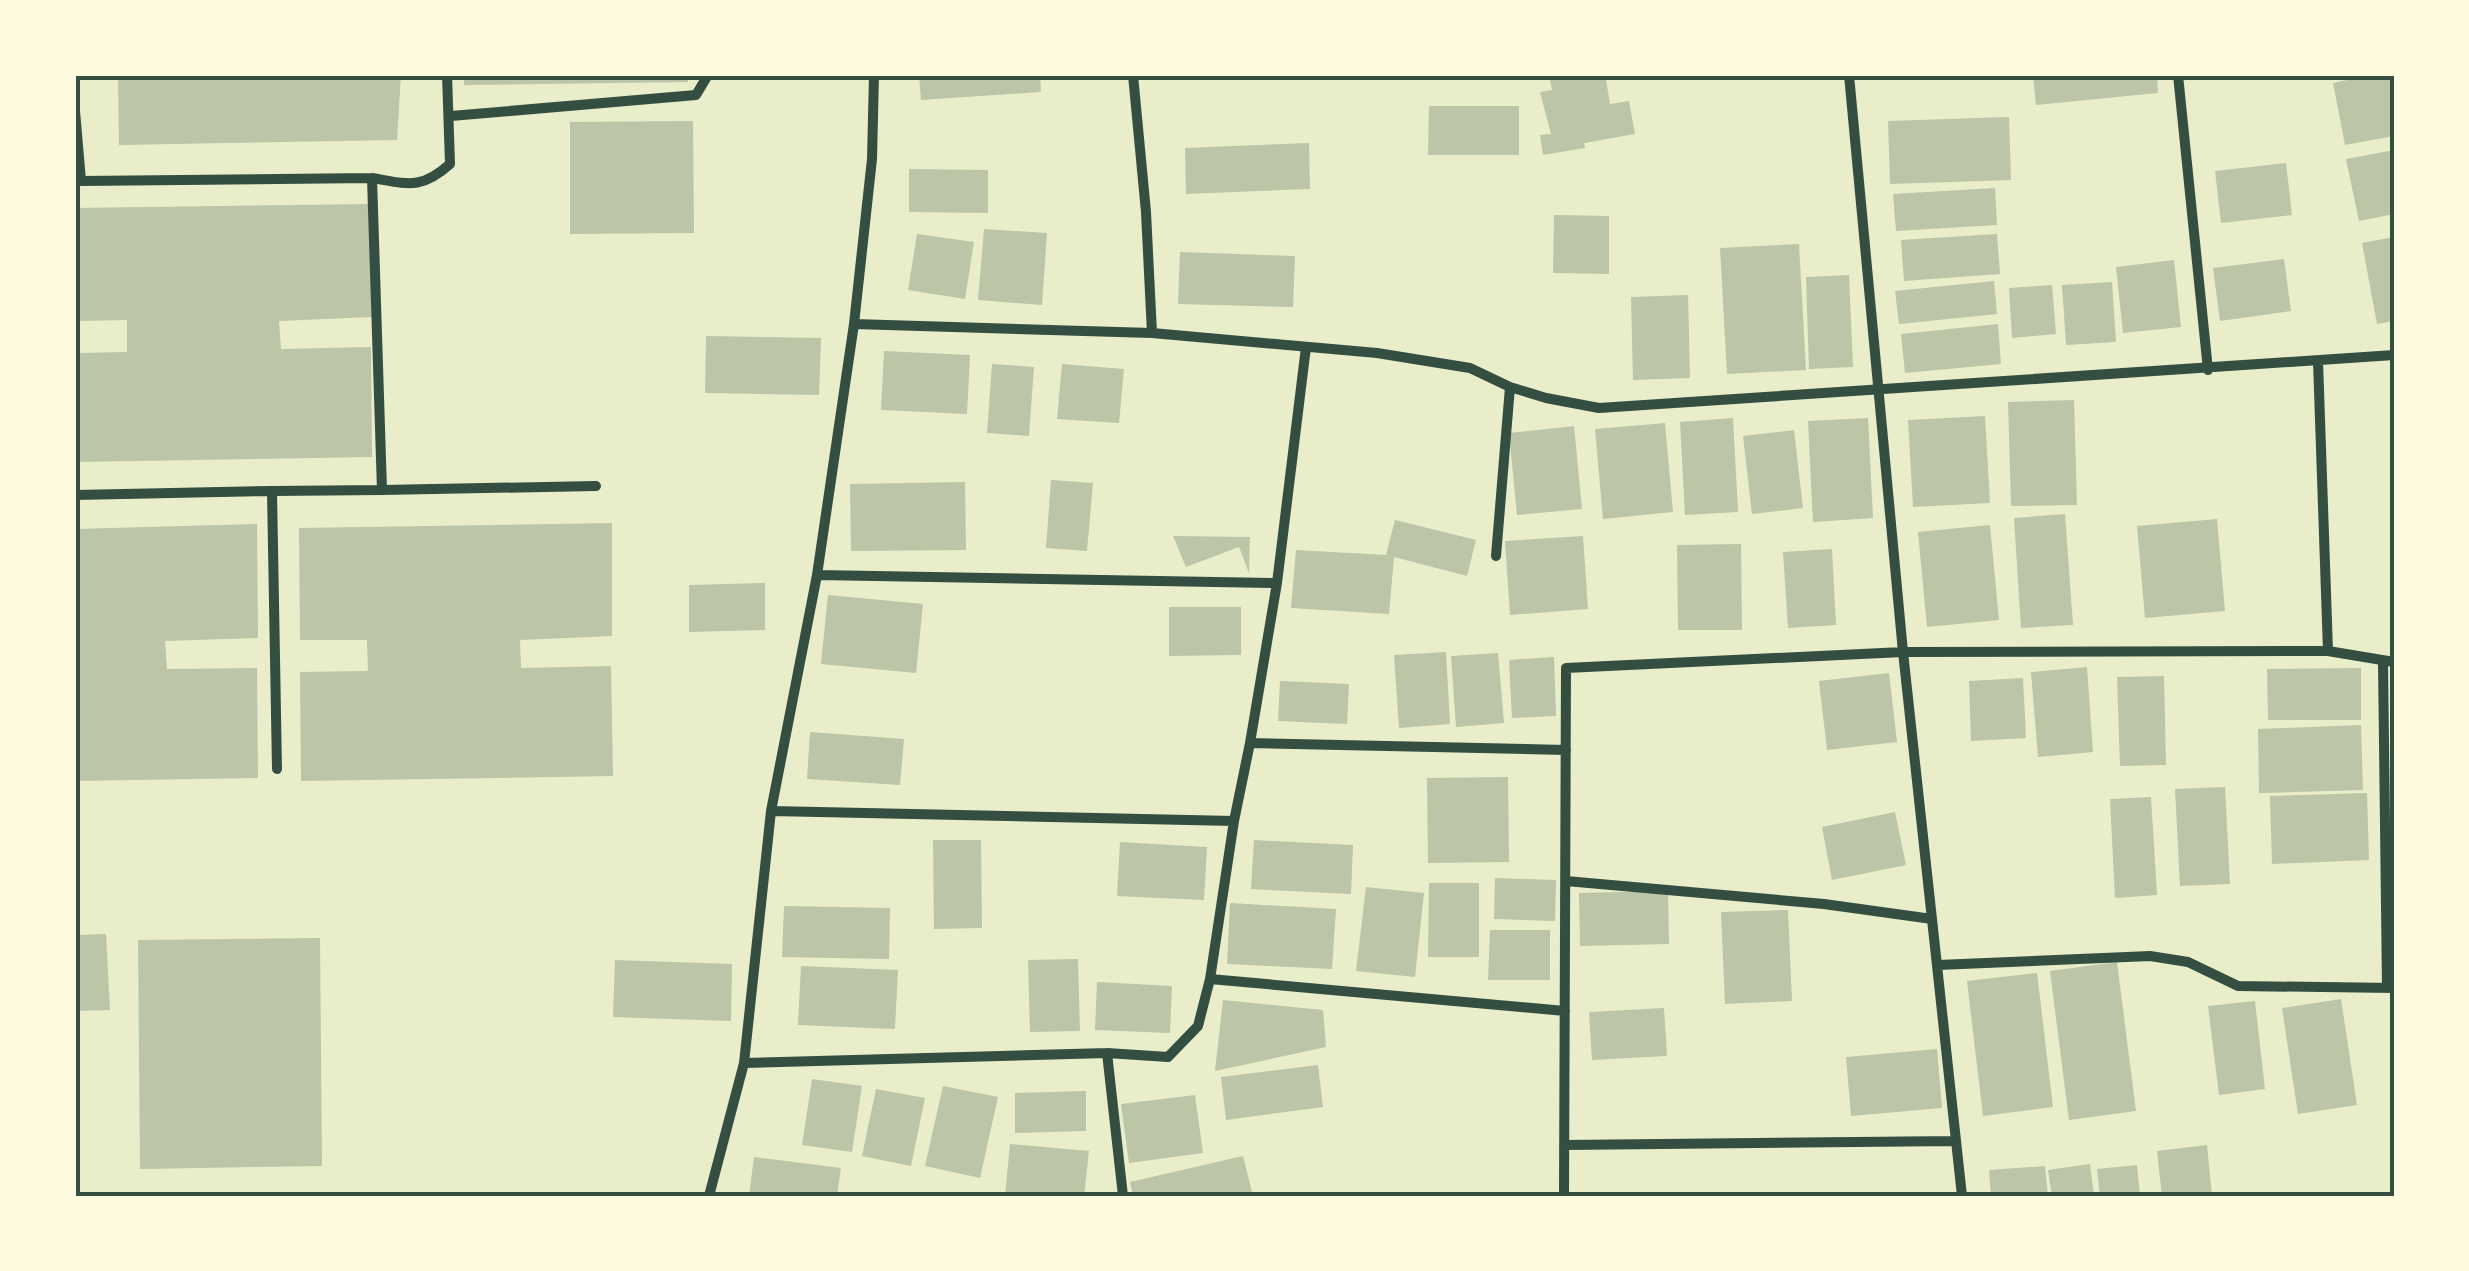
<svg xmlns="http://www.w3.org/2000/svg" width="2469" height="1271" font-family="'Exo 2',sans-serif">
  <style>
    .building { fill: #bcc5a7 }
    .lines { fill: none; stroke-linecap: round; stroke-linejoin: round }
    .minor { stroke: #344e41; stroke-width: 10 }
    .neatline { fill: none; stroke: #344e41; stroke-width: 4 }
  </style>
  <rect width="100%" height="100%" fill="#e9edc9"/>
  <path class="building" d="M118 75H401L397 140 119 145Z
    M464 75H688V82L464 85Z
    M919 75H1040L1041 92 921 100Z
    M1549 75H1617L1606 79 1610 104 1629 101 1635 134 1584 143 1585 148 1543 155 1540 135 1551 134 1540 92 1552 90Z
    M2033 75H2157L2158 93 2036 105Z
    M2371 75H2394V136L2345 145 2333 83Z
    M1429 106H1519V155H1428Z
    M2009 117 2011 180 1890 184 1888 121Z
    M693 121 694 233 570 234V122Z
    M1309 143 1310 189 1186 194 1185 148Z
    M2394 150V214L2359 221 2346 159Z
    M2286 163 2292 215 2221 223 2215 171Z
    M909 169 988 170V213L909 212Z
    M1995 188 1997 225 1896 231 1893 194Z
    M371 204 372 317 279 321 281 349 371 347 372 457 75 462V353L127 352V320L75 321V208Z
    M1554 215 1609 216V274L1553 273Z
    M984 229 1047 233 1042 305 978 300Z
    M917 234 974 242 965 299 908 290Z
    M1997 234 2000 274 1904 281 1901 240Z
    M2394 237V321L2377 324 2362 243Z
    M1799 244 1806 370 1727 374 1720 248Z
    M1180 252 1295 256 1293 307 1178 304Z
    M2284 259 2291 311 2220 321 2213 268Z
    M2174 260 2181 327 2123 333 2116 267Z
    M1849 275 1853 367 1809 369 1806 277Z
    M1994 281 1997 314 1899 324 1895 291Z
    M2112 282 2116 342 2066 345 2062 285Z
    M2052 285 2056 334 2012 338 2009 288Z
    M1688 295 1690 378 1633 380 1631 297Z
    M1998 324 2001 364 1905 373 1901 334Z
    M706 336 821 338 819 395 705 393Z
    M884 351 970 355 967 414 881 410Z
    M992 364 1034 367 1029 436 987 433Z
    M1062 364 1124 369 1119 423 1057 419Z
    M2074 400 2077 505 2011 506 2008 402Z
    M1985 416 1990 503 1913 507 1908 420Z
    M1733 418 1738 512 1685 515 1680 422Z
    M1868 418 1873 518 1813 522 1808 421Z
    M1665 423 1673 512 1603 519 1595 429Z
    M1574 426 1582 509 1517 515 1509 433Z
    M1794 430 1803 508 1752 514 1743 436Z
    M1051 480 1093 483 1087 551 1046 548Z
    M965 482 966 550 851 551 850 484Z
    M2065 514 2073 625 2021 628 2014 518Z
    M2217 519 2225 611 2145 618 2137 526Z
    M1395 520 1476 540 1467 576 1394 557 1389 614 1291 608 1296 550 1386 555Z
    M612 523V636L520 640 521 668 611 666 613 776 301 781 300 672 368 671 367 640H300L299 528Z
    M257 524 258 638 165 641 167 669 257 668 258 778 75 781V529Z
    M1990 525 1999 620 1927 627 1918 532Z
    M1173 536 1250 537 1249 573 1239 547 1186 567Z
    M1583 536 1588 609 1510 615 1505 541Z
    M1741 544 1742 630H1678L1677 545Z
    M1832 549 1836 625 1788 628 1783 552Z
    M765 583V630L689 632V585Z
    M828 595 923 604 916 673 821 664Z
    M1169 607H1241V655L1169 656Z
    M1446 652 1450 724 1399 728 1394 655Z
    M1498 653 1504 723 1456 727 1451 656Z
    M1554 657 1556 716 1512 718 1509 660Z
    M2087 667 2093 752 2038 757 2031 672Z
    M2361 668V720H2268L2267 669Z
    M1889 673 1897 742 1827 750 1819 681Z
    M2164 676 2166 765 2120 766 2117 677Z
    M2023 678 2026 738 1971 741 1969 681Z
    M1280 681 1349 684 1347 724 1278 721Z
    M2361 725 2363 790 2259 793 2258 729Z
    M810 732 904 739 900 785 807 779Z
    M1508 777 1509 862 1428 863 1427 778Z
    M2225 787 2230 884 2180 886 2175 789Z
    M2367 793 2369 860 2272 864 2270 796Z
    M2151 797 2157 895 2115 898 2110 799Z
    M1895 812 1906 865 1832 880 1822 827Z
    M933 840H981L982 928 934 929Z
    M1254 840 1353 845 1351 894 1251 889Z
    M1120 842 1207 847 1204 900 1117 896Z
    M1495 878 1556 880 1555 921 1494 919Z
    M1429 883H1479V957H1428Z
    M1366 887 1424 893 1415 977 1356 971Z
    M1668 891 1669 944 1580 946 1579 893Z
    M1230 903 1336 909 1332 969 1227 964Z
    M784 906 890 908 889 959 782 957Z
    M1788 910 1792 1001 1725 1004 1721 912Z
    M1490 930H1550V980H1488Z
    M106 934 110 1010 75 1011V935Z
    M320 938 322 1166 140 1169 138 940Z
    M1078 959 1080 1031 1030 1032 1028 960Z
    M615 960 732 964 731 1021 613 1017Z
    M2117 962 2136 1111 2069 1120 2050 971Z
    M801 966 898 970 895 1029 798 1025Z
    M2037 973 2053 1107 1983 1116 1967 981Z
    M1097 982 1172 986 1170 1033 1095 1030Z
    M2341 999 2357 1105 2298 1114 2282 1008Z
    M1223 1000 1323 1010 1326 1047 1215 1071Z
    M2255 1001 2265 1089 2219 1095 2208 1006Z
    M1664 1008 1667 1056 1592 1060 1589 1012Z
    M1937 1049 1942 1108 1851 1116 1846 1057Z
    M1318 1065 1323 1107 1226 1120 1221 1077Z
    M812 1079 862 1086 852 1152 802 1145Z
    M943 1086 998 1097 980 1178 925 1166Z
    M876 1089 925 1098 911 1166 862 1156Z
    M1086 1091V1131L1015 1133V1093Z
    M1195 1095 1203 1153 1129 1163 1121 1104Z
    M1010 1144 1089 1151 1084 1196H1005Z
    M2207 1145 2212 1196H2162L2157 1151Z
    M1243 1156 1253 1196H1133L1130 1182Z
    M754 1157 841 1168 837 1196H749Z
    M2090 1164 2094 1196H2052L2048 1170Z
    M2137 1165 2140 1196H2100L2097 1169Z
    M2045 1166 2048 1196H1991L1989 1170Z"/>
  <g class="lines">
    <path class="minor" d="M1133 75 1146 212 1152 333
      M1849 75 1903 652 1962 1196
      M2178 75 2208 370
      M75 111 81 181 372 178C408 184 421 190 450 164L447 75
      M451 116 696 95 708 75
      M854 324 1152 333 1377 353 1470 368 1510 387 1546 398 1599 408 2394 355
      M2318 361 2328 651
      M382 490 596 486
      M75 495 272 491
      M1496 556 1510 387
      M817 575 1277 583
      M2383 662 2387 988
      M1250 743 1277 583 1306 347
      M277 769 272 491 382 490 372 178
      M771 811 1234 821 1250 743 1566 750
      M1566 881 1824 904 1932 919
      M1938 965 2150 956 2188 962 2238 986 2394 988
      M1210 979 1565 1011
      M1107 1053 1123 1196
      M744 1063 1107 1053 1168 1057 1198 1026 1210 979 1234 821
      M1564 1145 1956 1141
      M709 1196 744 1063 771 811 817 575 854 324 872 159 874 75
      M1564 1196 1566 668 1903 652 2328 651 2394 662"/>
  </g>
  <rect width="2469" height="1271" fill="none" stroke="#fefae0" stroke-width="155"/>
  <rect x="78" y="78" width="2314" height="1116" class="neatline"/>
</svg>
